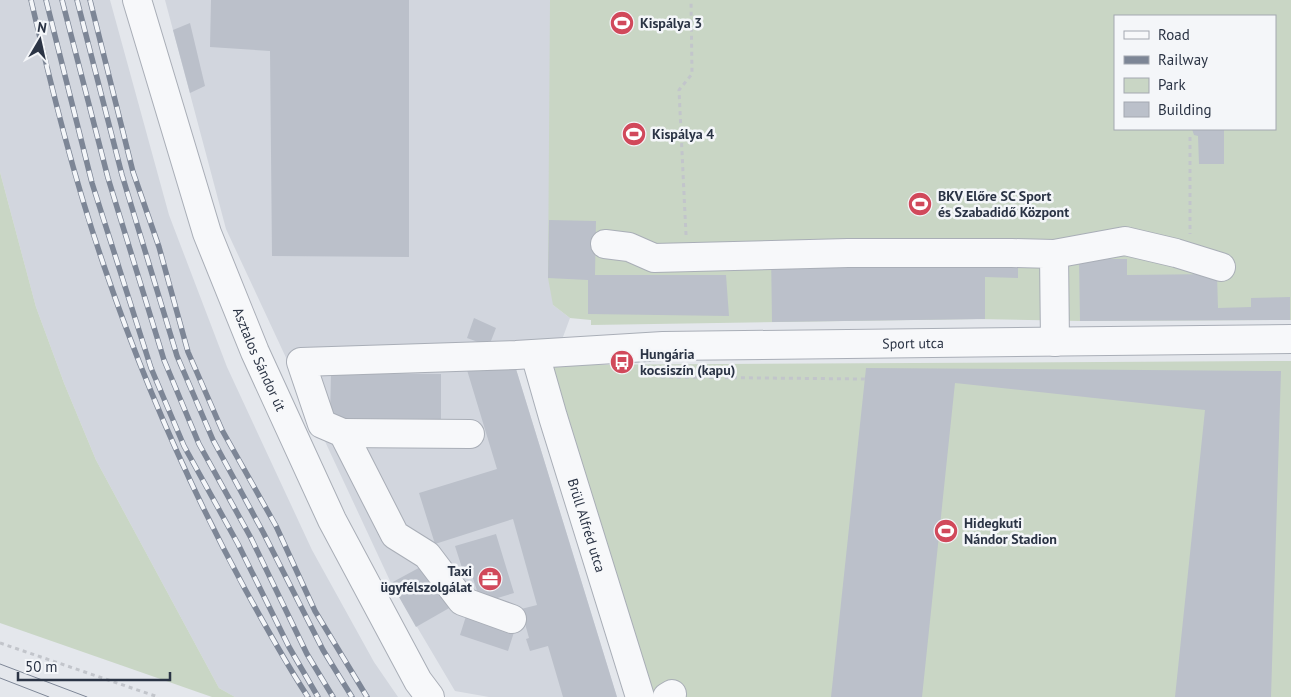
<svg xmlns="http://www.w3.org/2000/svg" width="1291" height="697" font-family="'PT Sans',sans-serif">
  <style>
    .built { fill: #d2d6de }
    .green { fill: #c9d6c5; fill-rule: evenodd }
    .building { fill: #bbc0ca }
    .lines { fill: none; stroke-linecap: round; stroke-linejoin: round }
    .minor-casing { stroke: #a9aeb7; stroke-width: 30 }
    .path { stroke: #c2c5cb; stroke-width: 3; stroke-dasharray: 4 4; stroke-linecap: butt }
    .minor { stroke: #f7f8fa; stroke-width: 28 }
    .tram { stroke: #7d8696; stroke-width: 1 }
    .rail-casing { stroke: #7d8696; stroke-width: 5.5 }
    .rail { stroke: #f4f6f9; stroke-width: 4; stroke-dasharray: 11; stroke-linecap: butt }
    .labels { text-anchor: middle; stroke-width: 5; stroke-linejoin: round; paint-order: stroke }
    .poi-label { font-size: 14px; font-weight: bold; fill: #2b3445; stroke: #f4f6f9; text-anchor: start }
    .street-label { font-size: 14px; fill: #2b3445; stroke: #f4f6f9 }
  </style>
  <rect width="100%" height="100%" fill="#e4e7ec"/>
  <path class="built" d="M0 0H110L169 215 227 367 312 550 374 662 398 697H235L219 688 96 460 64 383 36 307 0 172Z
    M165 0H550L553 305 570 318 560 345 516 369 617 697H489L455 691 391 583 226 229Z"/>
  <path class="green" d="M550 0H1291V320L1080 321 977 319 591 325V320L570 318 553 305 548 278ZM1115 16H1275V129H1115Z
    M0 172 36 307 64 383 96 460 219 688 235 697H212L0 623Z
    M1291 361V697H651L551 365Z"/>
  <path class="building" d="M211 0H409V257L272 256 270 51 210 47Z
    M190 23 205 86 190 93 173 30Z
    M1192 129H1224V164H1199L1198 136 1194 135Z
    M549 220 596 221 595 275H726L729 316 588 314V280L548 278Z
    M771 252 1018 260V278L985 277V319L772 322Z
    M1079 259H1127V275L1217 274 1218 308 1251 307V298L1290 297V320L1080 321Z
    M474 318 496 328 489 346 467 338Z
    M866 368 1281 371 1271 697H1175L1205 410 955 383 922 697H831Z
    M516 369 617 697H563L548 646 530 651 526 639 529 638 521 609 537 605 513 519 435 544 419 493 497 469 467 370Z
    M331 373 441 374V419L330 418Z
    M496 534 514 593 481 603 469 566 462 568 455 546Z
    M426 564 451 607 416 627 391 583Z
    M467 613 515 629 508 651 460 635Z"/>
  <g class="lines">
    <g class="minor-casing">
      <g id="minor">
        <path id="s1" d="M137 0 207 233 255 352 332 520 418 681 430 697"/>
        <path d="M605 244 629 247 654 258 848 253H1012L1054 254 1055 342"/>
        <path d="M1054 254 1125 241 1176 253 1221 267"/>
        <path id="s2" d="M535 354 553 417 640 697"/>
        <path d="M343 433 470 434"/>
        <path id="s3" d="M512 619 462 601 427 555 395 535 343 433 322 424 301 362 516 355 663 346 1291 339"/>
        <path d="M667 697 672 694"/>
      </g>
    </g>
    <path class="path" d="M1190 137V234
      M686 235 679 90 692 74 691 0
      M661 370 660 377 865 379
      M0 643 158 697"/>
    <use href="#minor" class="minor"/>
    <path class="tram" d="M0 664 87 697
      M0 678 49 697"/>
    <g class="rail-casing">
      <path id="rail" d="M31 0C52 90 74 179 104 266 142 378 189 486 245 589 265 625 285 662 308 697
        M46 0 92 183 151 368 184 446 238 544 289 647 318 697
        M62 0 108 178 164 360 199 444 251 538 307 654 333 697
        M77 0 122 175 177 356 213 440 263 532 323 650 352 697
        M90 0 133 172 159 247 188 352 222 430 276 526 315 611 367 697"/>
    </g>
    <use href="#rail" class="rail"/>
  </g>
  <defs>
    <g id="stadium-disc" transform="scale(1.25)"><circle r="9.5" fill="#d1495b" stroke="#f4f6f9"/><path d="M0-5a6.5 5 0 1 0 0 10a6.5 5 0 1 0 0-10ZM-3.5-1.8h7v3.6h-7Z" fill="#fff"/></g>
    <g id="bus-disc" transform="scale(1.25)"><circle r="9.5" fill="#d1495b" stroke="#f4f6f9"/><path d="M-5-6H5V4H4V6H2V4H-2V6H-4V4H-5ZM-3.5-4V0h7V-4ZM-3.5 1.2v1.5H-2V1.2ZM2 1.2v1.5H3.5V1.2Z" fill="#fff"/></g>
    <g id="office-disc" transform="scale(1.25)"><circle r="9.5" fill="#d1495b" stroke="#f4f6f9"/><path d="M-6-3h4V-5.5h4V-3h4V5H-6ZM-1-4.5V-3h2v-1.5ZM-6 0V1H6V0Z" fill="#fff"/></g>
  </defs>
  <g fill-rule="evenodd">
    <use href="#stadium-disc" x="622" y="23"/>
    <use href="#stadium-disc" x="634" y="134"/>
    <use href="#stadium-disc" x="920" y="204"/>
    <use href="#bus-disc" x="622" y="362"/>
    <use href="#stadium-disc" x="946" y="531"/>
    <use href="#office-disc" x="490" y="579"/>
  </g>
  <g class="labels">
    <g class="poi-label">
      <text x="640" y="28">Kispálya 3</text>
      <text x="652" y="139">Kispálya 4</text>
      <text x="938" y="201">BKV Előre SC Sport<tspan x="938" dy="16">és Szabadidő Központ</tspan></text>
      <text x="640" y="359">Hungária<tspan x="640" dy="16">kocsiszín (kapu)</tspan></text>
      <text x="964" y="528">Hidegkuti<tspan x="964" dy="16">Nándor Stadion</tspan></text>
      <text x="472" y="576" text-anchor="end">Taxi<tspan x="472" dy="16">ügyfélszolgálat</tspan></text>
    </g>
    <g class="street-label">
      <text dy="5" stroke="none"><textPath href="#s3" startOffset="964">Sport utca</textPath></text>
      <text dy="5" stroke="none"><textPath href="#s1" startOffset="380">Asztalos Sándor út</textPath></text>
      <text dy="5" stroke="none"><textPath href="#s2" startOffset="179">Brüll Alfréd utca</textPath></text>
    </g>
  </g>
  <rect x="1114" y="15" width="162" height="115" fill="#f4f6f9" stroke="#a4a8b1"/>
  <rect x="1124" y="31" width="25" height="8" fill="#f7f8fa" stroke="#a4a8b1"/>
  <text x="1158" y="40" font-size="15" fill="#2b3445">Road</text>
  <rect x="1124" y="56" width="25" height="8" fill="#7d8696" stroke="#a4a8b1"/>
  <text x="1158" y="65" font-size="15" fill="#2b3445">Railway</text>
  <rect x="1124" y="78" width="25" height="15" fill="#c9d6c5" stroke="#a4a8b1"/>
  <text x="1158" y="90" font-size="15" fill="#2b3445">Park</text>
  <rect x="1124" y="102" width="25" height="15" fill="#bbc0ca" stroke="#a4a8b1"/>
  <text x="1158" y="115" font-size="15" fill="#2b3445">Building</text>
  <g transform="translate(40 40) rotate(9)" stroke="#f4f6f9" stroke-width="4" paint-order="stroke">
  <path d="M0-4L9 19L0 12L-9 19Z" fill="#2b3445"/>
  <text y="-8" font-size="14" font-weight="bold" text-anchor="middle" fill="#2b3445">N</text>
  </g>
  <path d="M18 672v8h152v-8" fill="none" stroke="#2b3445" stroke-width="2.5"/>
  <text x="25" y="672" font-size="15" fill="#2b3445" stroke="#f4f6f9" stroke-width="4" paint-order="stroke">50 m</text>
</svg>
